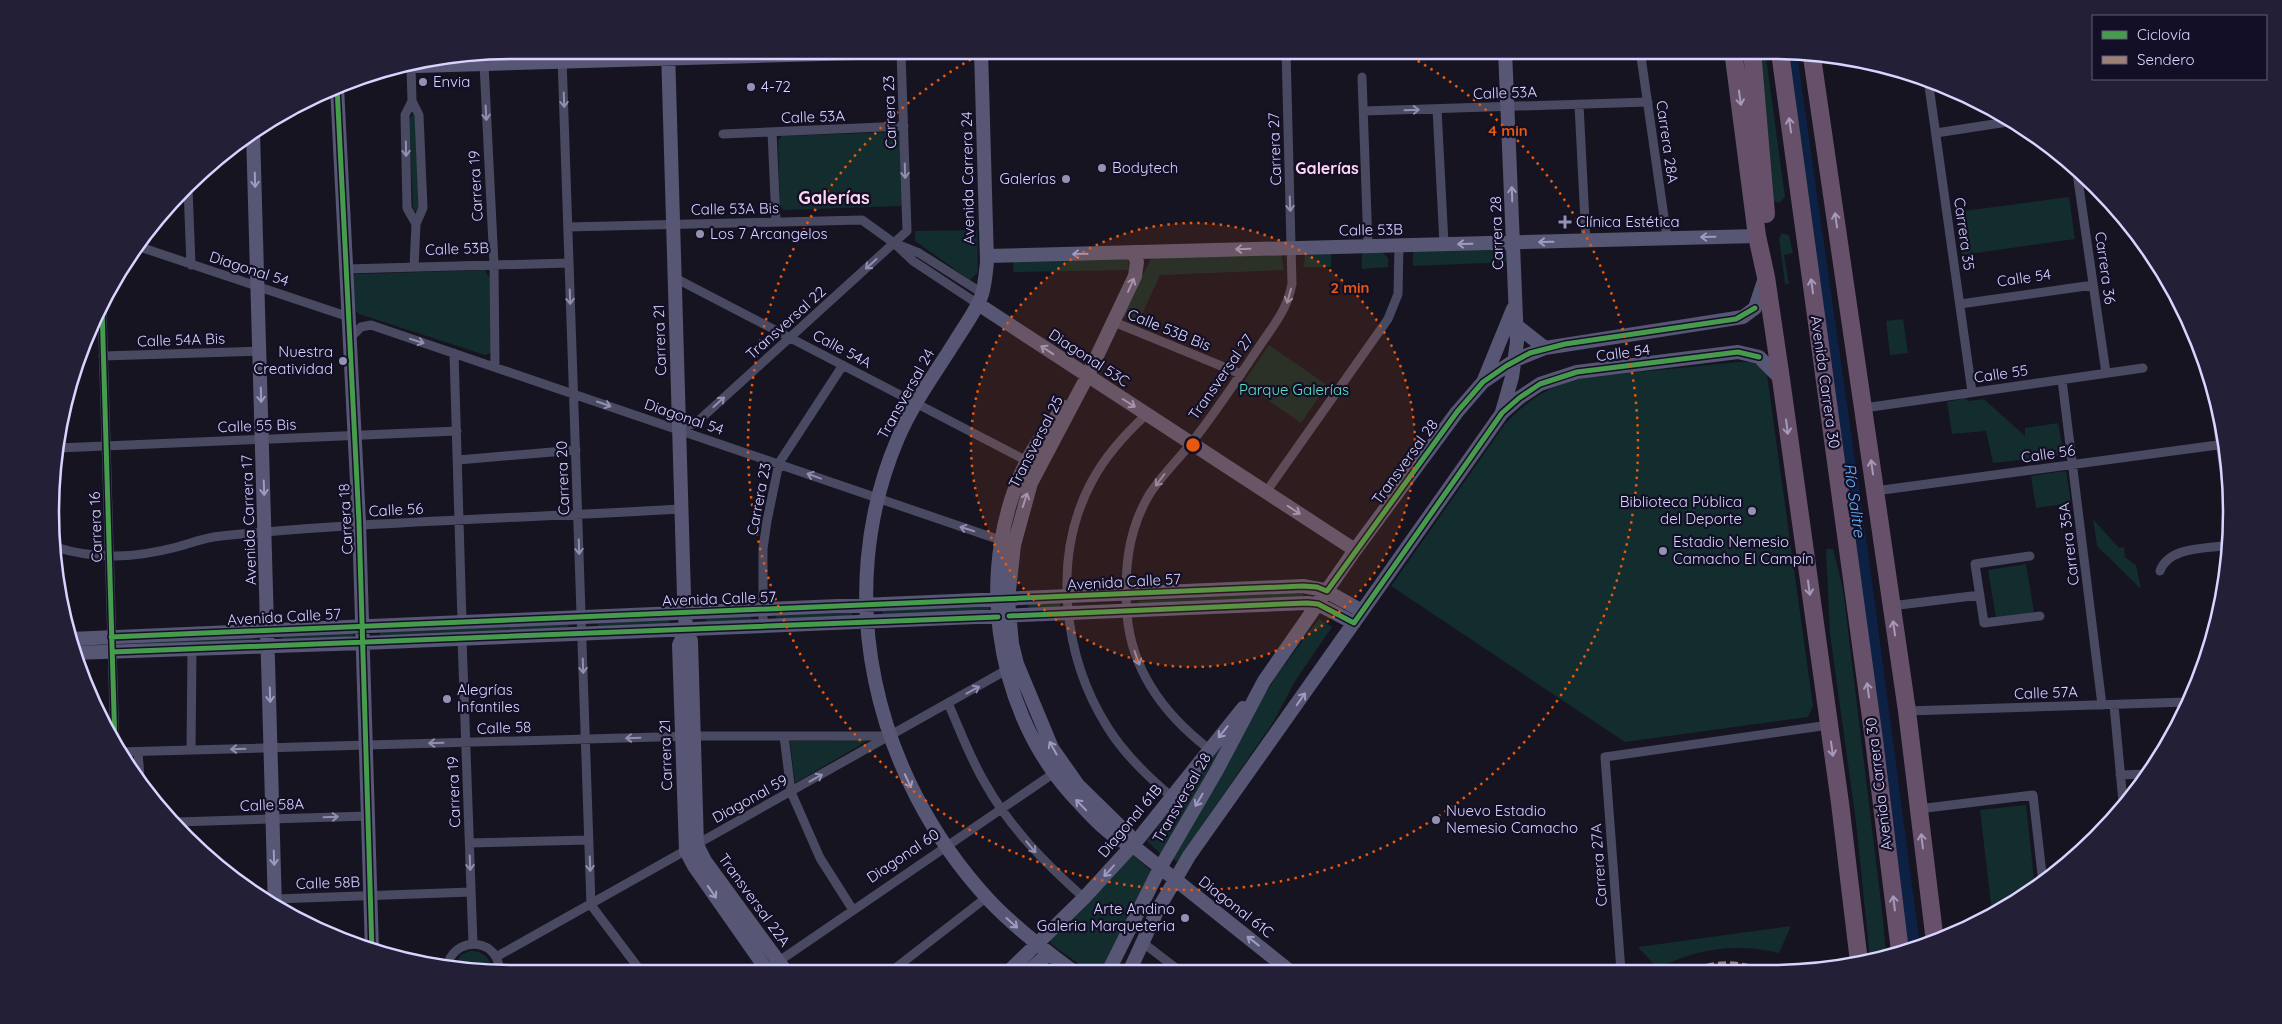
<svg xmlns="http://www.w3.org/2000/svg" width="2282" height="1024" font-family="Quicksand,sans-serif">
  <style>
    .green { fill: #132c2d }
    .water { fill: #0d2144 }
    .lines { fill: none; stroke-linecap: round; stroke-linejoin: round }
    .street { stroke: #4a4962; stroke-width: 9 }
    .secondary { stroke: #575674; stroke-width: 14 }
    .highway { stroke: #67516a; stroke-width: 18 }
    .quiet { stroke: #9e8076; stroke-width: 4; stroke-dasharray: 8 4; stroke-linecap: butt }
    .cycleway-casing { stroke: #130f26; stroke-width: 8 }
    .cycleway { stroke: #469c4c; stroke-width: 5 }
    .oneway { stroke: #a699bc }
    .oneway2 { stroke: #928eb0 }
    .oneway3 { stroke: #9e9bc0 }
    .ring { fill: none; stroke: #e8590c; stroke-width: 2.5; stroke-dasharray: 2.5 5 }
    .poi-dot { fill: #9591b1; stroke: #130f26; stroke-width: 2 }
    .labels { text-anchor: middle; stroke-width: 4.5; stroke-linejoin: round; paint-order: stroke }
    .poi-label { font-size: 15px; fill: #d9d4ff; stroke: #130f26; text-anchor: start }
    .street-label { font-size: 15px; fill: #d9d4ff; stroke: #130f26 }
    .park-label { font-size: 15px; fill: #5fe0c0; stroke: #130f26 }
    .neighbourhood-label { font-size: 16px; font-weight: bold; fill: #ffd6f0; stroke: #130f26 }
    .water-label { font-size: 16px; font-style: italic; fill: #62b6ff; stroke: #130f26 }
    .quarter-label { font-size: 18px; font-weight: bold; fill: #ffd6f0; stroke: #130f26 }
    .rim { fill: none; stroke: #d9d4ff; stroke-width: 2.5 }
    .centre { fill: #e8590c; stroke: #130f26; stroke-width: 2.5 }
    .ring-label { font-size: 15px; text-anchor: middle; font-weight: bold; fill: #e8590c; stroke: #130f26; stroke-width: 4.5; stroke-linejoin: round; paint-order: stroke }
  </style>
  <rect width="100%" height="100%" fill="#161421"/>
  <path class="green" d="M1761 50H1765L1785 197 1779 203 1773 201Z
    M412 115 415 116 419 209 416 212 413 208 409 119Z
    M896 132 902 138 904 203 901 206 784 210 780 206 778 141 782 136Z
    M2069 197 2075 239 1962 255 1956 212Z
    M977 230 978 272 970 280 915 241V231Z
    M1782 233 1789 235 1793 253 1784 255 1789 284H1785L1779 238Z
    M1508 247 1511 262 1413 266V251Z
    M1362 252H1382L1388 258V267L1362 269Z
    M1305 253H1331V267H1304Z
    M1281 254 1284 270 1160 275 1138 323 1122 316 1152 257Z
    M1128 257 1129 270 1013 272 1014 260Z
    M485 270 491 281V353L485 355 359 314 351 307 353 275 357 274Z
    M1903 319 1908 353 1890 355 1886 321Z
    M1269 345 1327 385 1301 423 1243 383Z
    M1739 362H1760L1767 375 1813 706 1808 717 1625 742 1391 586 1505 424C1527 400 1549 387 1580 378Z
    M1965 398 1968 401 1984 399 2025 436V428L2058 423 2064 455 1993 463 1986 431 1952 434 1947 402Z
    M2066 471 2071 503 2036 508 2031 476Z
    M2093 519 2119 548 2124 547 2125 557 2136 565 2141 589 2097 546Z
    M1826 549H1833L1843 589 1883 919 1886 955 1870 959 1856 822 1830 634Z
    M2026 564 2034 612 1996 618 1988 570Z
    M1303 593V597L1138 605V601Z
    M1060 603V608L1029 609 1028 604Z
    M989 605V611L883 616 882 610Z
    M852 611V617L776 621V615Z
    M751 615V622L706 624V617Z
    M669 619V628L598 631V621Z
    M1319 619 1332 627 1295 681 1274 721 1177 862 1172 858 1252 714 1279 672Z
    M568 623 569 629 380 637 379 631Z
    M353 631V638L282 640 281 634Z
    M252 637V641L130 647V643Z
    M869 740 795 783 790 741Z
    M1225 740 1227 741 1162 855 1147 841Z
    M2026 805 2035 888 1992 913 1980 810Z
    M1133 855 1151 871 1102 972H1090L1051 944 1050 940 1129 856Z
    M1791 926 1779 953C1739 943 1694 948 1658 969L1638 947Z
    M470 951C482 950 491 958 492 971L455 965 461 955Z"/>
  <path class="water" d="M1783 52 1797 54 1868 552 1920 946 1904 950Z"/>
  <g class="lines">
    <path class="street" d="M1640 50 1667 238
      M562 58 591 905
      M484 64 494 264 495 367
      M411 67 412 101 419 115 423 208 416 224 414 267
      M1362 77 1368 246
      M1928 79 1972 392
      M412 101 405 115 407 208 416 224
      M1579 105 1586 241
      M1437 109 1444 244
      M1364 111 1648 102
      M772 132 776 221
      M1936 133 2014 121
      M723 134 904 126
      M2076 166 2106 373
      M188 188 191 265
      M568 227 862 220 894 243 913 261 978 304
      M899 245 919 253 982 293
      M140 247 349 317
      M346 269 569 263
      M675 278 1031 463
      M1960 304 2093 285
      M102 307 115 746
      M1114 322 1241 374
      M350 338 361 327 371 325 1006 542
      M454 353 462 622
      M103 356 260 351
      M2211 378 2230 513
      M2062 380 2102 705
      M1864 408 2143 368
      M1147 414C1125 434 1106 455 1092 481 1051 557 1063 657 1108 728 1125 755 1148 777 1172 797
      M679 430 697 422 907 231 901 52
      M58 448 457 431
      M458 460 576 450
      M1875 491 2225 444
      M1266 492 1388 319 1398 294 1399 245
      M55 547C97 560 135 558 177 547 192 543 206 537 221 536 374 521 528 518 681 509
      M2030 556 1975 564 1984 623 2040 616
      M2160 571C2169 546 2206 549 2229 545
      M1891 606 1980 595
      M763 627V549L767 521 779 463 843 365
      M462 639 473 944
      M948 703C960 730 970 758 985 783 1010 828 1046 864 1084 898
      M2114 705 2123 802
      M1907 711 2187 702
      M784 736 791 792 820 858 853 910
      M1209 749C1166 716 1132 672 1127 615 1124 573 1127 532 1149 495 1161 476 1178 460 1192 442 1215 413 1236 381 1257 350 1272 327 1287 311 1292 284L1286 50
      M191 750 192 649
      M119 752 694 736H889
      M138 752 140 777
      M2120 775 2149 774
      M1918 809 2033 795 2043 883
      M177 822 368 816
      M470 843 589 840
      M275 899 471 892
      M591 905 643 974
      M1142 942 1181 972
      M496 957 1010 668
      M448 963C458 934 501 940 499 972
      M766 970 1057 771
      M1621 971 1605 757 1829 725
      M889 973 987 897"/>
    <path class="secondary" d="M668 50 684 596 686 630 691 641 697 845 705 861 787 973
      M981 50 987 262C986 272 985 284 982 294 977 310 965 325 956 340 936 372 913 403 898 438 831 595 874 775 988 899 1014 927 1044 950 1074 972
      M498 52 592 50
      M417 66 962 50
      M337 87 359 522 372 951
      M253 132 275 908
      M1133 252 1137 262 1135 276 1087 377 1031 483 1014 545 1008 600 1012 644 1017 664 1052 748 1078 785 1129 835 1137 849 1291 972
      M987 256 1757 236
      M978 304 1355 550
      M1517 326 1545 348
      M1484 380 1513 309
      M1064 407C1051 423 1039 439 1029 457 974 562 992 704 1070 793 1083 807 1111 840 1130 844
      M1502 412 1512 377 1517 342 1505 50
      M686 630 679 645 686 851 694 866 769 973
      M70 639 1303 586 1324 590 1362 611
      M73 653 363 643 1307 603 1318 604 1354 623
      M1008 972 1084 898 1139 838 1243 708
      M1028 972 1049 953
      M1108 972 1160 868 1217 770 1264 681 1355 550 1457 412 1483 382 1515 360 1545 348 1743 317 1755 308 1765 278
      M1129 972 1157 911 1189 856 1502 413 1519 398 1540 384 1577 372 1738 352 1759 357 1781 379"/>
    <path class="highway" d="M1733 50 1757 236 1766 277 1781 379 1840 803 1859 962
      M1752 50 1766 214
      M1780 52 1874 740 1900 951
      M1812 57 1907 711 1935 942"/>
    <path class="quiet" d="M1695 970C1716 960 1740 962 1761 970"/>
    <g class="cycleway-casing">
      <path id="cycleway" d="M337 87 359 522 372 951
        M102 307 115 746
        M1009 616 1307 603 1318 604 1354 623 1502 413 1519 398 1540 384 1577 372 1738 352 1759 357
        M111 637 1303 586 1317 587 1327 591 1457 412 1483 382 1506 366 1530 353 1565 344 1736 319 1755 308
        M112 652 998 617"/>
    </g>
    <use href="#cycleway" class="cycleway"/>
  </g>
  <defs><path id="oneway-shaft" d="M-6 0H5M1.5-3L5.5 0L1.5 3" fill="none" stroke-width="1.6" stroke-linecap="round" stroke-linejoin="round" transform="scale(1.25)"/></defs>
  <g class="oneway">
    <use href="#oneway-shaft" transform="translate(1740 98) rotate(82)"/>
    <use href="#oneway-shaft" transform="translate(1790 125) rotate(-98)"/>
    <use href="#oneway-shaft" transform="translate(1836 220) rotate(-98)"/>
    <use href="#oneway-shaft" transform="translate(1812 286) rotate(-98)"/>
    <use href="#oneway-shaft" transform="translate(1787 427) rotate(83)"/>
    <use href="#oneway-shaft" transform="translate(1872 467) rotate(-98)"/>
    <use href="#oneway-shaft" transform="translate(1809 588) rotate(82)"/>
    <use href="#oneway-shaft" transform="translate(1894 628) rotate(-98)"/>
    <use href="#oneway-shaft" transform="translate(1868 690) rotate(-98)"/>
    <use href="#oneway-shaft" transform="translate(1832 749) rotate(82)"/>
    <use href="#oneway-shaft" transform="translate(1922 841) rotate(-97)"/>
    <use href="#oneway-shaft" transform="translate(1894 903) rotate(-97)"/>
  </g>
  <g class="oneway2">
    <use href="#oneway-shaft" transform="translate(564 100) rotate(88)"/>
    <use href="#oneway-shaft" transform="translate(1412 110) rotate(-2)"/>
    <use href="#oneway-shaft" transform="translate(486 113) rotate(87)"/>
    <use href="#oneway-shaft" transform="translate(406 149) rotate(89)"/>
    <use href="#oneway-shaft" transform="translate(905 171) rotate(88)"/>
    <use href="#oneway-shaft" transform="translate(1290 204) rotate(88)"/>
    <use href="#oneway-shaft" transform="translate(871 264) rotate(138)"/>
    <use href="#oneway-shaft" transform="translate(1289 296) rotate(106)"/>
    <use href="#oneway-shaft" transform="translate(570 297) rotate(88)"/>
    <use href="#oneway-shaft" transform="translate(417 341) rotate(18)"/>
    <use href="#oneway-shaft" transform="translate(719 402) rotate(-42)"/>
    <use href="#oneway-shaft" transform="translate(604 404) rotate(19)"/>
    <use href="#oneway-shaft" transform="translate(814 476) rotate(-160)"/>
    <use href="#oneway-shaft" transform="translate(1160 480) rotate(127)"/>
    <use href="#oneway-shaft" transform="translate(967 529) rotate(-162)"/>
    <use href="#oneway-shaft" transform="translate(579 547) rotate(88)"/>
    <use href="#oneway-shaft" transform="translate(1137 658) rotate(70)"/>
    <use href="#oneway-shaft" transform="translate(583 666) rotate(88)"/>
    <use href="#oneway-shaft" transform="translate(973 690) rotate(-29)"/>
    <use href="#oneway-shaft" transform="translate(633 738) rotate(178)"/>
    <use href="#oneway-shaft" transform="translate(436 743) rotate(178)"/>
    <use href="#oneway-shaft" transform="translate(238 749) rotate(178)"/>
    <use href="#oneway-shaft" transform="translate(816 778) rotate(-29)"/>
    <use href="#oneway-shaft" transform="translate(331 817) rotate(-2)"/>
    <use href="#oneway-shaft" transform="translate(1031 847) rotate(50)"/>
    <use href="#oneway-shaft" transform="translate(470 863) rotate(88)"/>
    <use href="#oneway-shaft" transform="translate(590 864) rotate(88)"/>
  </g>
  <g class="oneway3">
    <use href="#oneway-shaft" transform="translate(255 180) rotate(88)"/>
    <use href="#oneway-shaft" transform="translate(1512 194) rotate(-92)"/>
    <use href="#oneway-shaft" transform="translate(1708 237) rotate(179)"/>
    <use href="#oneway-shaft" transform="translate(1546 242) rotate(179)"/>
    <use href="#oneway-shaft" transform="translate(1465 244) rotate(179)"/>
    <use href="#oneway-shaft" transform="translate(1243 249) rotate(178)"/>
    <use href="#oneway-shaft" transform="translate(1080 254) rotate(179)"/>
    <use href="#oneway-shaft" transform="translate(1131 285) rotate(-66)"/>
    <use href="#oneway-shaft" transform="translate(1047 350) rotate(-146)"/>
    <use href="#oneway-shaft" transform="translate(261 395) rotate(88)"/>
    <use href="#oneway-shaft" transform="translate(1129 403) rotate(32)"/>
    <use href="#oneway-shaft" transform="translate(264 488) rotate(88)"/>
    <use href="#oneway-shaft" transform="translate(1025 500) rotate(-72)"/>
    <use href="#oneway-shaft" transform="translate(1294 510) rotate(33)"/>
    <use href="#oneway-shaft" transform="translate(270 695) rotate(88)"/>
    <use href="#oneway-shaft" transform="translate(1301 699) rotate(-55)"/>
    <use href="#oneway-shaft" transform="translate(1223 732) rotate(129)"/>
    <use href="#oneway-shaft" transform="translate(1053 748) rotate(-119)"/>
    <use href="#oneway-shaft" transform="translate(908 781) rotate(65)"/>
    <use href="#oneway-shaft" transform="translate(1199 800) rotate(120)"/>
    <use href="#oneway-shaft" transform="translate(1081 805) rotate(-134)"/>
    <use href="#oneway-shaft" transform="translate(274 858) rotate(88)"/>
    <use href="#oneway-shaft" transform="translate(1109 871) rotate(132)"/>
    <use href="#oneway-shaft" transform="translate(712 892) rotate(55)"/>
    <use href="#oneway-shaft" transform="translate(1012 923) rotate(42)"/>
    <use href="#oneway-shaft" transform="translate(1253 941) rotate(-142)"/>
  </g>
  <circle cx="1193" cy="445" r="222" fill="#e8590c" fill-opacity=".12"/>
  <g class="ring">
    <circle cx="1193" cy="445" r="222"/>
    <path d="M1398 50A445 445 0 1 1 988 50"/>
  </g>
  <g class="poi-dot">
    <circle cx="423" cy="82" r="5"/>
    <circle cx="751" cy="87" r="5"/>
    <circle cx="1102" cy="168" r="5"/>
    <circle cx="1066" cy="179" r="5"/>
    <path d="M1562.5 214.5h5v5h5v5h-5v5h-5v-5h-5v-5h5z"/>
    <circle cx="700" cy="234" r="5"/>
    <circle cx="343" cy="361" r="5"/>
    <circle cx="1752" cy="511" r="5"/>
    <circle cx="1663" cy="551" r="5"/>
    <circle cx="447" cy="699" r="5"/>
    <circle cx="1436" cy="820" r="5"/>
    <circle cx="1185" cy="918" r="5"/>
  </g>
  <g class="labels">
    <g class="poi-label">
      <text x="433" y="87">Envia</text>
      <text x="761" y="92">4-72</text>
      <text x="1112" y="173">Bodytech</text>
      <text x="1056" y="184" text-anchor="end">Galerías</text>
      <text x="1576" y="227">Clínica Estética</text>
      <text x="710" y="239">Los 7 Arcangelos</text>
      <text x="333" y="357" text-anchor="end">Nuestra<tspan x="333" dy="17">Creatividad</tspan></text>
      <text x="1742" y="507" text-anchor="end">Biblioteca Pública<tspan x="1742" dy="17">del Deporte</tspan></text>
      <text x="1673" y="547">Estadio Nemesio<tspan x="1673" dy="17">Camacho El Campín</tspan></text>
      <text x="457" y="695">Alegrías<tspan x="457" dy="17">Infantiles</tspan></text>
      <text x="1446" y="816">Nuevo Estadio<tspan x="1446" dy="17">Nemesio Camacho</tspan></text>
      <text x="1175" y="914" text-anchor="end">Arte Andino<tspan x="1175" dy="17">Galeria Marqueteria</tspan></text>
    </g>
    <g class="street-label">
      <text transform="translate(1505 93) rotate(-2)" y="5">Calle 53A</text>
      <text transform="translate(890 112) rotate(-92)" y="5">Carrera 23</text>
      <text transform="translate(813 117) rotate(-2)" y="5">Calle 53A</text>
      <text transform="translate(1667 142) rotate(82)" y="5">Carrera 28A</text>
      <text transform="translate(1275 149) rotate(-92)" y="5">Carrera 27</text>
      <text transform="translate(968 178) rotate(-91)" y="5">Avenida Carrera 24</text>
      <text transform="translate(476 186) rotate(-93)" y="5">Carrera 19</text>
      <text transform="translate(735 209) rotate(-1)" y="5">Calle 53A Bis</text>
      <text transform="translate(1371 230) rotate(-1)" y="5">Calle 53B</text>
      <text transform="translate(1497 233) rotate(-92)" y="5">Carrera 28</text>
      <text transform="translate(1964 234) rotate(82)" y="5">Carrera 35</text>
      <text transform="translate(457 249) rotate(-2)" y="5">Calle 53B</text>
      <text transform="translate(2105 268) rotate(82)" y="5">Carrera 36</text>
      <text transform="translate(249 269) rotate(18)" y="5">Diagonal 54</text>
      <text transform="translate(2024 278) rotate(-8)" y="5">Calle 54</text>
      <text transform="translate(786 323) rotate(-42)" y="5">Transversal 22</text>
      <text transform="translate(1169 330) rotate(22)" y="5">Calle 53B Bis</text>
      <text transform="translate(181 340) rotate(-2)" y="5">Calle 54A Bis</text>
      <text transform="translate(660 340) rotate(-92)" y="5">Carrera 21</text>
      <text transform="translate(842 349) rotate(28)" y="5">Calle 54A</text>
      <text transform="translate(1623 353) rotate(-7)" y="5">Calle 54</text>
      <text transform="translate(1089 358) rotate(33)" y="5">Diagonal 53C</text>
      <text transform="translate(2001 374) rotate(-8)" y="5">Calle 55</text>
      <text transform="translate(1221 377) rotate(-55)" y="5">Transversal 27</text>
      <text transform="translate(1825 382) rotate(82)" y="5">Avenida Carrera 30</text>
      <text transform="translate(906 394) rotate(-61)" y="5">Transversal 24</text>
      <text transform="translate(684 417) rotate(19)" y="5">Diagonal 54</text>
      <text transform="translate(257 426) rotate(-2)" y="5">Calle 55 Bis</text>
      <text transform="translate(1036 442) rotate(-63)" y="5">Transversal 25</text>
      <text transform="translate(2048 454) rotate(-8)" y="5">Calle 56</text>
      <text transform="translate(1405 462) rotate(-54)" y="5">Transversal 28</text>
      <text transform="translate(563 478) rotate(-92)" y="5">Carrera 20</text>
      <text transform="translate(759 499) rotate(-79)" y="5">Carrera 23</text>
      <text transform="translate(396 510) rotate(-3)" y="5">Calle 56</text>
      <text transform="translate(346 519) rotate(-93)" y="5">Carrera 18</text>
      <text transform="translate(249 520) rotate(-92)" y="5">Avenida Carrera 17</text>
      <text transform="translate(96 527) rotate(-92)" y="5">Carrera 16</text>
      <text transform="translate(2069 544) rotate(-97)" y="5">Carrera 35A</text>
      <text transform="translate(1124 582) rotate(-3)" y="5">Avenida Calle 57</text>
      <text transform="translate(719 599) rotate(-2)" y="5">Avenida Calle 57</text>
      <text transform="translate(284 617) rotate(-3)" y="5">Avenida Calle 57</text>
      <text transform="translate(2046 693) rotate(-2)" y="5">Calle 57A</text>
      <text transform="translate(504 728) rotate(-2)" y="5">Calle 58</text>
      <text transform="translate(666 755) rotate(-92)" y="5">Carrera 21</text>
      <text transform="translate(1879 784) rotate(-97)" y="5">Avenida Carrera 30</text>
      <text transform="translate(454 792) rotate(-92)" y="5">Carrera 19</text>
      <text transform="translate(1182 798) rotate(-60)" y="5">Transversal 28</text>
      <text transform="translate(750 799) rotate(-29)" y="5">Diagonal 59</text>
      <text transform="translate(272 805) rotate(-2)" y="5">Calle 58A</text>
      <text transform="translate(1130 821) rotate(-50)" y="5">Diagonal 61B</text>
      <text transform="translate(903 856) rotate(-34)" y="5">Diagonal 60</text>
      <text transform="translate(1599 865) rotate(-94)" y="5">Carrera 27A</text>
      <text transform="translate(328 883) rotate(-2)" y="5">Calle 58B</text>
      <text transform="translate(754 900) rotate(54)" y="5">Transversal 22A</text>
      <text transform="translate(1236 907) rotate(38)" y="5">Diagonal 61C</text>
    </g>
    <g class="park-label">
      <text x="1294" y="395">Parque Galerías</text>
    </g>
    <g class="neighbourhood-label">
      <text x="1327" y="174">Galerías</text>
    </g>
    <g class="water-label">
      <text transform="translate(1855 500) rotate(82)" y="6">Río Salitre</text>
    </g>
    <g class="quarter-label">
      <text x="834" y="204">Galerías</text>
    </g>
  </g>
  <path d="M0 0H2282V1024H0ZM512 59H1770A453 453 0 0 1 2223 512V512A453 453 0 0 1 1770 965H512A453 453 0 0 1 59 512V512A453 453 0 0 1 512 59Z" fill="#231f37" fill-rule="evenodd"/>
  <path class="rim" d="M512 59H1770A453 453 0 0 1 2223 512V512A453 453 0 0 1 1770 965H512A453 453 0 0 1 59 512V512A453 453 0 0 1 512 59Z"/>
  <circle cx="1193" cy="445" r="8" class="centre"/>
  <g class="ring-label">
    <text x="1508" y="136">4 min</text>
    <text x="1350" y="293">2 min</text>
  </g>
  <rect x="2092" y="15" width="175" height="65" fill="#130f26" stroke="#625e7d"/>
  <rect x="2102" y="31" width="25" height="8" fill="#469c4c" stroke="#625e7d"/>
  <text x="2137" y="40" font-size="15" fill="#d9d4ff">Ciclovía</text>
  <rect x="2102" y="56" width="25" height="8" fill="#9e8076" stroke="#625e7d"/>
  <text x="2137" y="65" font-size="15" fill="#d9d4ff">Sendero</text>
</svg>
